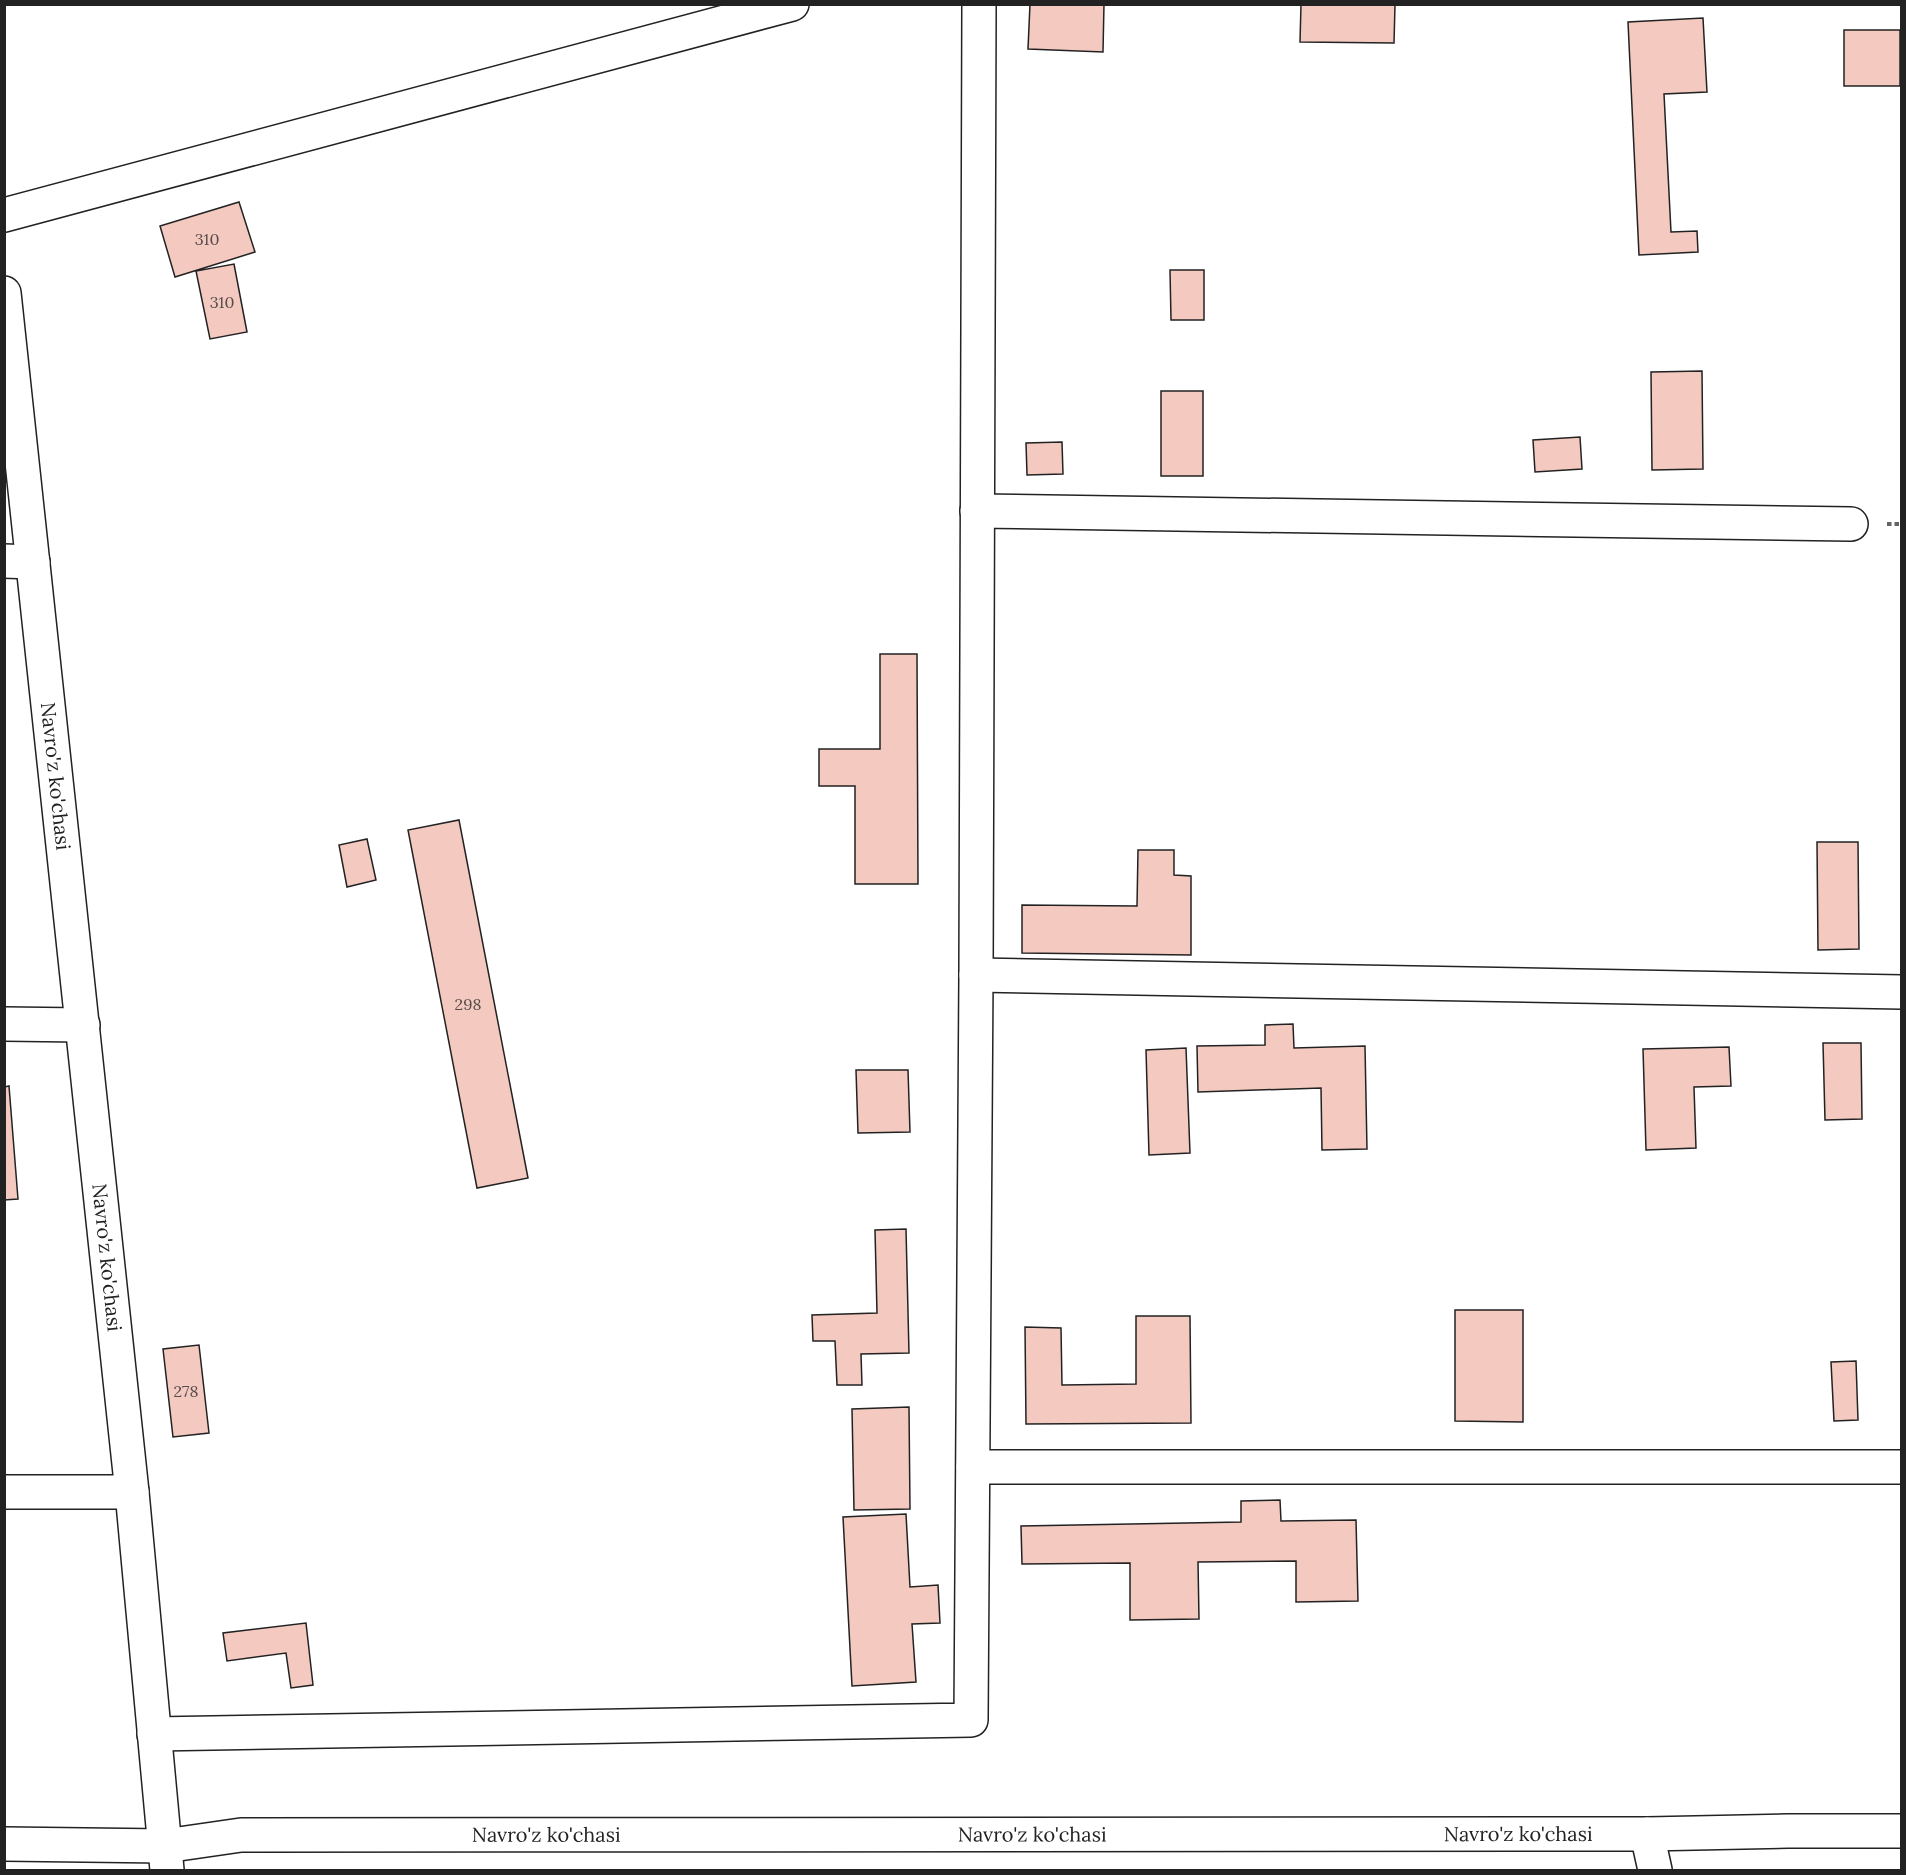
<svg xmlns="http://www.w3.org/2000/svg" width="1906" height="1875" font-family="Lora,serif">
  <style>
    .building { fill: #f3c9c0; stroke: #222; stroke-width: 1.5 }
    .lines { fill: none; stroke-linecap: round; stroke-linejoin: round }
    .street-casing { stroke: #222; stroke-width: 36 }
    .secondary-casing { stroke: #222; stroke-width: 36 }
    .path { stroke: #646464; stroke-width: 4; stroke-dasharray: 4.5 3; stroke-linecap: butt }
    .street { stroke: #fff; stroke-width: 33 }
    .secondary { stroke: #fff; stroke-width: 33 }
    .labels { text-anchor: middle; stroke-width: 4.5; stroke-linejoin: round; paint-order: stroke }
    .number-label { font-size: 16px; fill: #564c4a }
    .street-label { font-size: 20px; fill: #222; stroke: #fff }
  </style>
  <rect width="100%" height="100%" fill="#fff"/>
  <path class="building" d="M1030 4H1104L1103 52 1028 49Z
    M1301 4 1395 5 1394 43 1300 42Z
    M1703 18 1707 92 1664 94 1671 232 1697 231 1698 252 1639 255 1628 22Z
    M1844 30H1900V86H1844Z
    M239 202 255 252 175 277 160 226Z
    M234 264 247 332 210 339 196 271Z
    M1170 270H1204V320H1171Z
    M1702 371 1703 469 1652 470 1651 372Z
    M1161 391H1203V476H1161Z
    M1580 437 1582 469 1535 472 1533 440Z
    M1062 442 1063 474 1027 475 1026 443Z
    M880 654H917L918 884H855V786H819V749H880Z
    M459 820 528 1178 477 1188 408 830Z
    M367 839 376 880 347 887 339 845Z
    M1817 842H1858L1859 949 1818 950Z
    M1138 850H1174V875L1191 876V955L1022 953V905L1137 906Z
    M1293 1024 1294 1048 1365 1046 1367 1149 1322 1150 1321 1088 1198 1092 1197 1046 1265 1045V1025Z
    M1823 1043H1861L1862 1119 1825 1120Z
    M1729 1047 1731 1086 1694 1087 1696 1148 1646 1150 1643 1049Z
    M1186 1048 1190 1153 1149 1155 1146 1050Z
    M856 1070H908L910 1132 858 1133Z
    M9 1086 18 1199 4 1200V1087Z
    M906 1229 909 1353 861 1354 862 1385H837L835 1341H813L812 1315 877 1313 875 1230Z
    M1455 1310H1523V1422L1455 1421Z
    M1136 1316H1190L1191 1423 1026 1424 1025 1327 1061 1328 1062 1385 1136 1384Z
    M199 1345 209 1433 173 1437 163 1349Z
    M1856 1361 1858 1420 1834 1421 1831 1362Z
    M909 1407 910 1509 854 1510 852 1409Z
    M1280 1500 1281 1521 1356 1520 1358 1601 1296 1602V1561L1198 1562 1199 1619 1130 1620V1563L1022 1564 1021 1526 1241 1522V1501Z
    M906 1514 910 1587 938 1585 940 1623 912 1624 916 1682 852 1686 843 1517Z
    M306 1623 313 1685 291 1688 286 1653 227 1661 223 1633Z"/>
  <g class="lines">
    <g class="street-casing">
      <g id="street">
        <path d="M4 215 792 4"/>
        <path id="s1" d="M4 293 132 1492 167 1870"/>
        <path d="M977 511 1851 524"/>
        <path d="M4 561 33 562"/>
        <path d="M976 975 1902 992"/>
        <path d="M4 1024 83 1025"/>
        <path d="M973 1467H1902"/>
        <path d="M4 1492H132"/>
        <path d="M154 1734 971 1720 976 975 979 4"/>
        <path d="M1647 1834 1655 1870"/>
      </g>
    </g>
    <g class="secondary-casing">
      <g id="secondary">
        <path id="s2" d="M4 1844 165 1846 241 1835 1647 1834 1788 1831H1902"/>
      </g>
    </g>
    <path class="path" d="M1887 524H1902"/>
    <use href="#street" class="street"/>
    <use href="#secondary" class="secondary"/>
  </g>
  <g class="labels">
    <g class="number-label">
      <text x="207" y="245">310</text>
      <text x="222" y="308">310</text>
      <text x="468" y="1010">298</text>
      <text x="186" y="1397">278</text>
    </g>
    <g class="street-label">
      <text dy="7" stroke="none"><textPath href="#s1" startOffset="486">Navro'z ko'chasi</textPath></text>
      <text dy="7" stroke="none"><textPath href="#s1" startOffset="970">Navro'z ko'chasi</textPath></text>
      <text dy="7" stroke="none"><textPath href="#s2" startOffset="543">Navro'z ko'chasi</textPath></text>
      <text dy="7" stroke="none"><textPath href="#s2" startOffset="1029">Navro'z ko'chasi</textPath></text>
      <text dy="7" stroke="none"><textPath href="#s2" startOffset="1515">Navro'z ko'chasi</textPath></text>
    </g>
  </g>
  <rect width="1906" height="1875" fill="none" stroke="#222222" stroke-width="12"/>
</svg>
